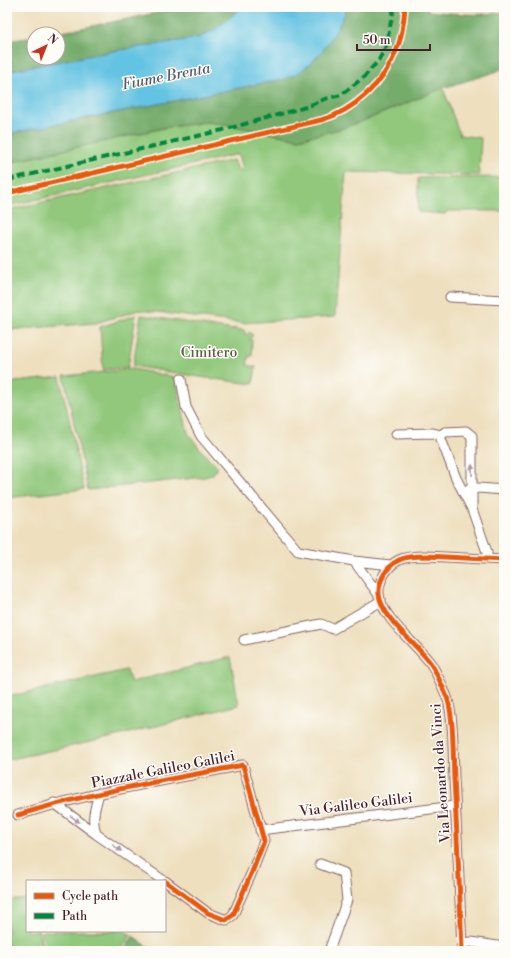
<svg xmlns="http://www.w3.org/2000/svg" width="511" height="958" font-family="'Libre Bodoni',serif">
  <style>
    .green { fill: #91c87b; stroke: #6e7453 }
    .forest { fill: #74ac6b; stroke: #5f664b }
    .water { fill: #64c3e2; stroke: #577186 }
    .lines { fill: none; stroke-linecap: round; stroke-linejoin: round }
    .minor-casing { stroke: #83635f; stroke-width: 11 }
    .minor { stroke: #fff; stroke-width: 9 }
    .quiet { stroke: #00873e; stroke-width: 4; stroke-dasharray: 8 4; stroke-linecap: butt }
    .cycleway-casing { stroke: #fdfcf7; stroke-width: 8 }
    .cycleway { stroke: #e8590c; stroke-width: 5 }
    .oneway { fill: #ae9aa0 }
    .labels { text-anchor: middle; stroke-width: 3; stroke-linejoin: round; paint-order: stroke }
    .park-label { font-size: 14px; fill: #635a47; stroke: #fdfcf7 }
    .street-label { font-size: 14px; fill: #4a1f2b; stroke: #fdfcf7 }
    .water-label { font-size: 15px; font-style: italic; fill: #53586b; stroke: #fdfcf7 }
  </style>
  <rect width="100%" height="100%" fill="#fdfcf7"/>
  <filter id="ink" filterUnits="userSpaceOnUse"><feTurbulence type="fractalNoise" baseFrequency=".025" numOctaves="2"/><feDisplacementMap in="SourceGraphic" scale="8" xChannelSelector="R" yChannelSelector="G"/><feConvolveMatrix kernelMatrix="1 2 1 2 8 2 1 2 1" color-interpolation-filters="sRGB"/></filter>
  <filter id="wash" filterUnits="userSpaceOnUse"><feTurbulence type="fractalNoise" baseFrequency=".012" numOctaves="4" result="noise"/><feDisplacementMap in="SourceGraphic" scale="16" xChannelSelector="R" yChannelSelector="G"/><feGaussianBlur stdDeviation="0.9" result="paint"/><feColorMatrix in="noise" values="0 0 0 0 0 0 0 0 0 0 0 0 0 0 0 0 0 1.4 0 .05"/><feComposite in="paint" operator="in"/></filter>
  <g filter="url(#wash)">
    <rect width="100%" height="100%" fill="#eee0bf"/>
    <path class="green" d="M443 88 460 135 481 138 479 175 346 172 335 317 242 323 139 310 96 323 7 330V210L234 160 238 170H243L239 154 7 206V163L163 128 205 122 224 124 299 139 363 121Z
      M504 177V211H447L445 214 418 212V178Z
      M136 315 128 367 103 370 100 327Z
      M141 315 233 330 234 328 237 329V330H244L246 335 250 332 253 336 249 339 252 340C251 346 253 350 252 356H249L247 365 256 367 253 384 206 378 133 366Z
      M133 369 175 377 188 433 200 449 218 467 212 475 204 477 88 490 64 376Z
      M60 377 84 489 7 498V383Z
      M230 657 239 705 109 738 7 760V697L126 670 131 682Z
      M27 899V931H39L43 951H7V901Z
      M42 931H124L131 935 124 946 92 951H45Z"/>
    <path class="forest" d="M186 7H242L217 28 198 38 114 51 7 71V41L34 37V58H58V34H52Z
      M347 7H427L428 11C453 13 478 17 504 12V68L492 73 443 88 363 121 340 129 299 139 224 124 205 122 163 128 7 163V134L284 79C289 77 296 75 301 71 320 58 339 29 347 7Z
      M133 936 154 951H108L126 948Z"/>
    <path class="water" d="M242 7H347C339 30 321 57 301 71 296 75 289 77 284 79L7 134V71L114 51 198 38 217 28Z"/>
  </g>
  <g filter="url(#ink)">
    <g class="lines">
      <g class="minor-casing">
        <path id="minor" d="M450 297 504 300
          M181 379 186 407 201 436 298 551 354 561 379 595
          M396 434 433 433 441 435 445 432 466 431 472 436V509
          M441 435V439L456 478 472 509 487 552V559
          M468 490 478 488 504 490
          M354 561 391 565
          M244 640 321 624 333 629 381 601
          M99 793C95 809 91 818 96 834L164 881
          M54 803 96 834
          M18 815C91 792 168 780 243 765L264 841 252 872 233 915 226 920 208 913 165 881
          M260 830 455 806
          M320 864 344 873 347 900 329 951
          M462 943 471 942 504 947
          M462 951C460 893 457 836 454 778 453 756 454 717 447 697 443 688 437 673 431 664 418 645 381 618 379 594 378 581 387 566 399 560 407 556 418 556 426 556L504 560"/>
      </g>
      <use href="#minor" class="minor"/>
      <path class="quiet" d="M7 180 223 130 306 107 325 99 341 95 364 77 379 60 386 46 394 7"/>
      <g class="cycleway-casing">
        <path id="cycleway" d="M7 193 321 120C354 111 385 82 397 49 402 36 404 21 405 7
          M18 815C91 792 168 780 243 765L264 841 252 872 233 915 226 920 208 913 165 881
          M462 951C460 893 457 836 454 778 453 756 454 717 447 697 443 688 437 673 431 664 418 645 381 618 379 594 378 581 387 566 399 560 407 556 418 556 426 556L504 560"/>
      </g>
      <use href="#cycleway" class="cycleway"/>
    </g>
    <defs><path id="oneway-solid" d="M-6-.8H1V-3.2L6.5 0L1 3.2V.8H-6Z"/></defs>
    <g class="oneway">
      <use href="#oneway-solid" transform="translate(472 470) rotate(-90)"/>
      <use href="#oneway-solid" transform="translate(75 819) rotate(35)"/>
      <use href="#oneway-solid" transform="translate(117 848) rotate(35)"/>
    </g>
  </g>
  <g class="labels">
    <g class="park-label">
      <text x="209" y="357">Cimitero</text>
    </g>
    <g class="street-label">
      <text transform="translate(163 769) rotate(-11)" y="5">Piazzale Galileo Galilei</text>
      <text transform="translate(440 773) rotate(-94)" y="5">Via Leonardo da Vinci</text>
      <text transform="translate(356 804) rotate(-7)" y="5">Via Galileo Galilei</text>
    </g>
    <g class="water-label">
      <text transform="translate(166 76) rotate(-11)" y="5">Fiume Brenta</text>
    </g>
  </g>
  <rect width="511" height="958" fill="none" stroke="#fdfcf7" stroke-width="24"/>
  <rect x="26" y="880" width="140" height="52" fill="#fdfcf7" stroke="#b5a4a5"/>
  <rect x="34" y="893" width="20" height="6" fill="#e8590c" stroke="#b5a4a5"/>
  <text x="62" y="900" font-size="12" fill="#4a1f2b">Cycle path</text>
  <rect x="34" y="913" width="20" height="6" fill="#00873e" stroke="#b5a4a5"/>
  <text x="62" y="920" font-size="12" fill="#4a1f2b">Path</text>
  <g transform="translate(46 46) rotate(43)"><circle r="19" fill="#fdfcf7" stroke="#b5a4a5"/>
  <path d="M0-3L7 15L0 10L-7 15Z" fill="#c8321e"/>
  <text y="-6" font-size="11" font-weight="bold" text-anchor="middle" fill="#4a1f2b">N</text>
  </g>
  <path d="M357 44v6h73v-6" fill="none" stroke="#4a1f2b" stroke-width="2"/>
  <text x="363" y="44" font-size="12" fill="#4a1f2b" stroke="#fdfcf7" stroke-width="3" paint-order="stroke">50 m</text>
</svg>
